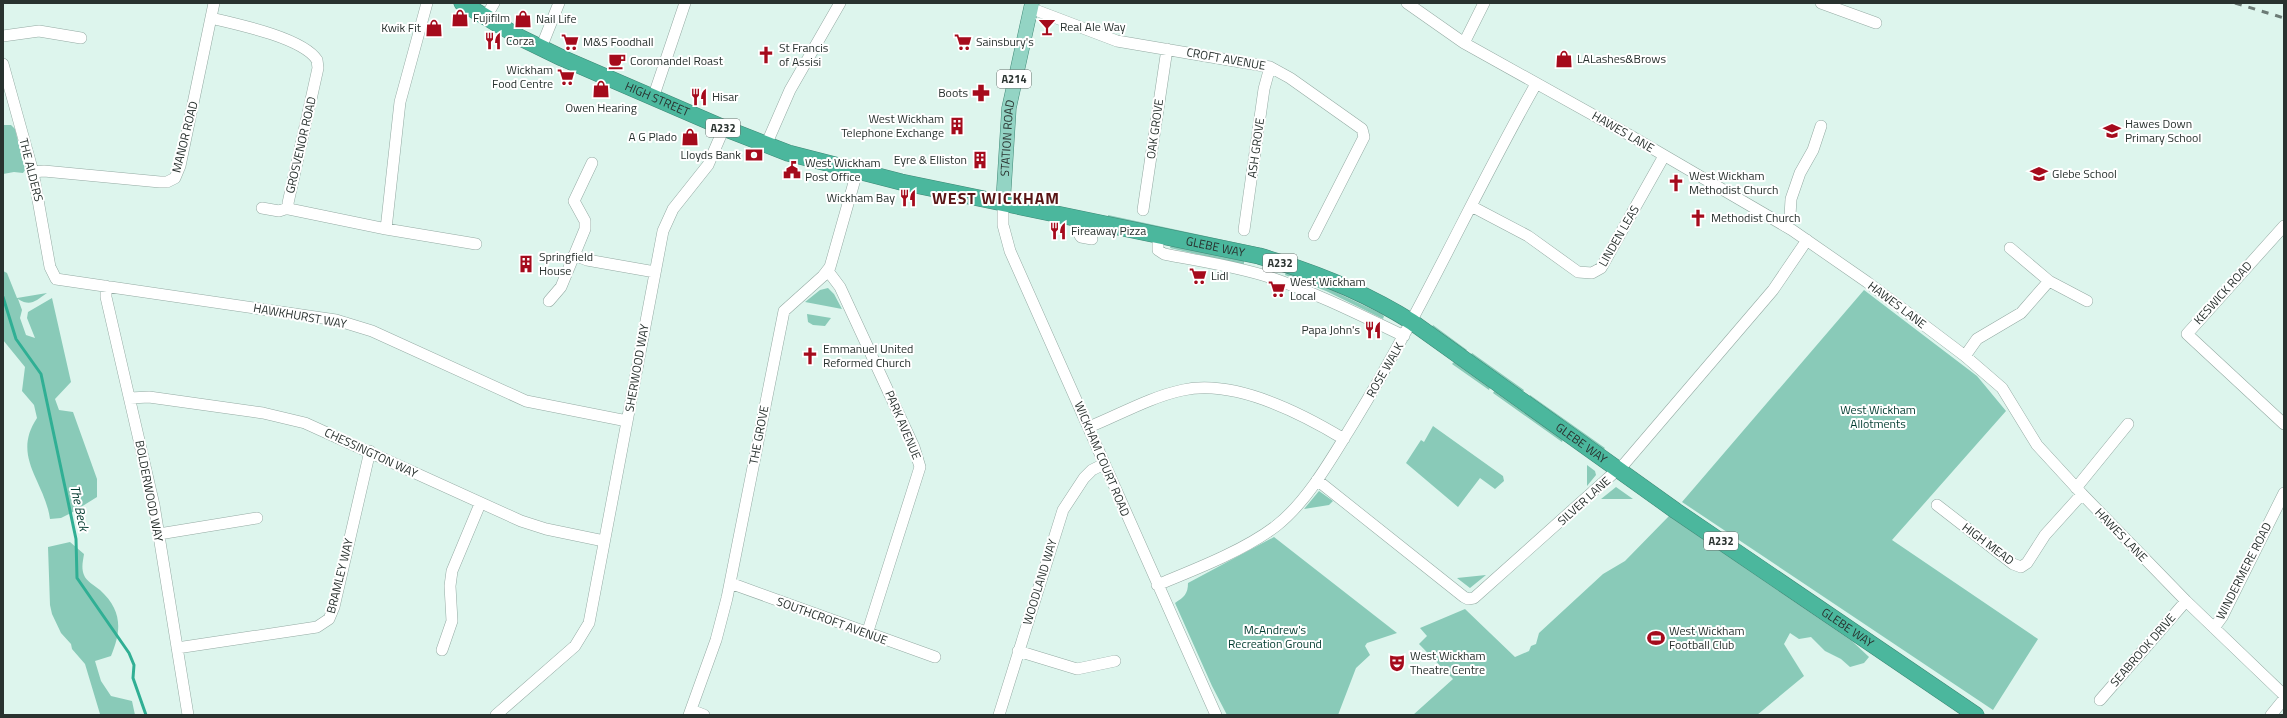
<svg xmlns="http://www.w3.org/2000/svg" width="2287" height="718" font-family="'Titillium Web',sans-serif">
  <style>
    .green { fill: #89cab8 }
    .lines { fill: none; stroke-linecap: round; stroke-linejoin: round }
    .stream { stroke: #30af94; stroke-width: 3 }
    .minor-casing { stroke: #94aaa3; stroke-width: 12 }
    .major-casing { stroke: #3f8876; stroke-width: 15 }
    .highway-casing { stroke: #3f8876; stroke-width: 17 }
    .minor { stroke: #fff; stroke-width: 11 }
    .major { stroke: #93d4c4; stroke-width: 14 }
    .highway { stroke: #4bb79d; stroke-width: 16 }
    .rail { stroke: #6c7b76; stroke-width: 3; stroke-dasharray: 7 7; stroke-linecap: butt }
    .labels { text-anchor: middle; stroke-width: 4; stroke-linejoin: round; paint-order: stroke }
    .shield { fill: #fff; stroke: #69706d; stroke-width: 1 }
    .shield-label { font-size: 11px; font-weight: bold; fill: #29322f }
    .poi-label { font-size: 12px; fill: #29322f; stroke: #fff; text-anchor: start }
    .street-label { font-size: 12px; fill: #29322f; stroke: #fff }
    .park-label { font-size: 12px; fill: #013b2f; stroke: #fff }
    .water-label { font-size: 13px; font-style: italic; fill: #00392e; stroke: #fff }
    .district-label { font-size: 16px; font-weight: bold; letter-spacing: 1px; fill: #5a1515; stroke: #fff }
  </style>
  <rect width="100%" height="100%" fill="#ddf5ed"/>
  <path class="green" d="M3 125H11L15 129 25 170 23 173 14 172 3 174Z
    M1108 215 1261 248 1327 271 1108 217Z
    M1171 245 1244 261V265L1170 248Z
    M3 271 7 273 17 298 47 293C35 301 31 307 18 299L22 310 20 318 26 335 35 338 27 318 28 312 52 298 71 382 55 399 59 410 73 412 97 479V497L73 512 61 518 50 519C45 481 11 457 37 418L34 405 22 391 25 367 3 340Z
    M1286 272 1327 288 1380 313 1384 316 1383 319 1326 291 1285 275Z
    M828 288 834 294 842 309 805 302 820 290Z
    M1864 290 1977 376 2006 411 1892 540 2038 639 1993 710 1682 502Z
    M807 314 831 318 825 326 813 325 808 322Z
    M1433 325 1467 350 1465 352 1432 327Z
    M1472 353 1524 390 1522 393 1470 356Z
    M1454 362 1490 387 1489 390 1452 364Z
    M1495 390 1563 439 1562 442 1493 393Z
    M1530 395 1605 448 1603 450 1528 398Z
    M1433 426 1503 476 1504 481 1495 489 1480 478 1458 507 1406 463 1421 440 1424 442Z
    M1587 465 1595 471 1596 475 1587 486Z
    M1616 487 1633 499H1601Z
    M1319 491 1333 501 1329 505 1304 509Z
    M1669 516 1852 641 1869 657 1864 663 1850 667 1841 659 1825 651 1811 637 1799 639 1790 633 1784 644 1804 676 1757 715H1413L1453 679 1419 644 1427 636 1420 628 1465 609 1515 657 1529 651 1531 646 1536 644 1539 633 1603 574 1625 561Z
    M1274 537 1397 633 1367 643 1365 646 1370 655 1356 668 1338 715H1227L1212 686 1175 603C1184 597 1188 594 1188 583Z
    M70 542 84 554C83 561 81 568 84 575 86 581 95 586 100 590 122 610 122 630 111 656L95 661 101 681 111 696 132 701 135 715H97L100 714 85 664 72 649 71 644 61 633 52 614 50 605 48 547Z
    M1486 575 1470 588 1457 578Z"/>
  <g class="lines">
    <path class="stream" d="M3 297 16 339 41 374 76 539 77 578 129 653 134 665 133 678 146 715"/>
    <g class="minor-casing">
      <path id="minor" d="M1407 3 1464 43
        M1484 3 1464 43 1631 136 1792 230 1867 282 1965 356 2002 388 2037 445 2082 494 2186 601 2284 695
        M1821 3 1876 23
        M1030 8 1117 41 1270 67 1290 78 1362 129 1364 137 1314 235
        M486 17 494 3
        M211 18C237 24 303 38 317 60L318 68 288 203 289 209 386 229 476 244
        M3 36 39 31 81 38
        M541 48 559 3
        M3 64 33 172 50 267 56 279 336 320 372 331 526 401 627 421
        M653 98 685 3
        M766 145 790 90 840 3
        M33 172 44 171 160 182H167L175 178 180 166 214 3
        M1003 203V225L1010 251 1216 715
        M1471 206 1528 236 1578 272 1592 273 1601 268 1664 156
        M262 208 279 211 288 208
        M1143 210 1167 49
        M1081 219 1079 234 1081 237 1092 239
        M1785 226 1790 216 1791 199 1800 173 1813 150 1821 126
        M2284 226 2187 334 2284 424
        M386 229 400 102 427 3
        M1244 230 1264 89 1270 67
        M1158 234V250L1164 254C1199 261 1235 266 1269 277 1316 293 1360 315 1404 336
        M2010 248 2049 281 2087 301
        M574 255 587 260 655 272
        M828 271 840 287 914 447 920 467 867 634
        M106 286V297L154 505 188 715
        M549 301 561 287 585 229V221L574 201 592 163
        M1965 356 1977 339 2021 313 2049 281
        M130 398 149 397 263 413 305 423 521 521 546 529 604 541
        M1089 427C1119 415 1150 397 1183 390 1234 379 1301 413 1344 439
        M1317 480 1464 597 1468 599 1474 598 1625 463 1773 290 1807 240
        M2076 488 2128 424
        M1937 505 2013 564 2021 567 2027 563 2045 535 2082 494
        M159 534 257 518
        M730 583 935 657
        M1157 585C1196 569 1243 551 1276 526 1308 501 1333 456 1354 422 1421 313 1473 195 1536 84
        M2214 628 2222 617 2284 493
        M177 648 317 627 329 619 334 607 370 451
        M442 650 452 621 450 586 452 571 480 504
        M1018 651 1077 669 1115 661
        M2100 700 2186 601
        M691 710 704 715
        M496 715 575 646 589 623 663 231 673 209 708 165 724 128
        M689 715 716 640 727 598 784 311 823 276 830 267 857 172
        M999 715 1063 510 1084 478 1092 470 1104 464
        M2271 715 2284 699"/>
    </g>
    <g class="major-casing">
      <g id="major">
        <path id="s1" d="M1003 203 1009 108 1032 3"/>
      </g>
    </g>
    <g class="highway-casing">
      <g id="highway">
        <path id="s2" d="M462 3 521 38 562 58 724 128 788 153 901 182 1259 256C1311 271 1366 293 1412 322L1676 511 1976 715"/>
      </g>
    </g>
    <use href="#minor" class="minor"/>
    <use href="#major" class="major"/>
    <use href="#highway" class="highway"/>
    <path class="rail" d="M2235 3 2284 18"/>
  </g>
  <defs>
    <g id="shop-bare" transform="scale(1.38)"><path d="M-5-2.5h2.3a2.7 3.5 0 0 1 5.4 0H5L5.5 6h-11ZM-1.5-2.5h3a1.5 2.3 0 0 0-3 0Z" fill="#a50b1c" stroke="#fff" stroke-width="2.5" paint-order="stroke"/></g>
    <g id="bar-bare" transform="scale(1.38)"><path d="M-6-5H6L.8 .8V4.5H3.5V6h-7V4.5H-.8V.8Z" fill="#a50b1c" stroke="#fff" stroke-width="2.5" paint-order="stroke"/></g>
    <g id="restaurant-bare" transform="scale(1.38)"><path d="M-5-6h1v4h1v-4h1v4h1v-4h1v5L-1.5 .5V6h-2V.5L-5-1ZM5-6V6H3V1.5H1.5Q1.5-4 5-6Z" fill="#a50b1c" stroke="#fff" stroke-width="2.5" paint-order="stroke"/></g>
    <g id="supermarket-bare" transform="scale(1.38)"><path d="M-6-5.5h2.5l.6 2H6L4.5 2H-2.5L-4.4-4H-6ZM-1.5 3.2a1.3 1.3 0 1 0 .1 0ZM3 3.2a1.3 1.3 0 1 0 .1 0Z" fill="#a50b1c" stroke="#fff" stroke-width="2.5" paint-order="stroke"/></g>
    <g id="church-bare" transform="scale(1.38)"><path d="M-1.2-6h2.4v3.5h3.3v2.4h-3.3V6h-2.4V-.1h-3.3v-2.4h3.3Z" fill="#a50b1c" stroke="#fff" stroke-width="2.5" paint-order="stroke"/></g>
    <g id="cafe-bare" transform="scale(1.38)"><path d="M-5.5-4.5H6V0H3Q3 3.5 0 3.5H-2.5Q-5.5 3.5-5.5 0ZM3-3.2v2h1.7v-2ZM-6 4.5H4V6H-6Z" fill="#a50b1c" stroke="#fff" stroke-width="2.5" paint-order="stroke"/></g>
    <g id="pharmacy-bare" transform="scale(1.38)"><path d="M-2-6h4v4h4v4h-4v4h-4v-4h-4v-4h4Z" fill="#a50b1c" stroke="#fff" stroke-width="2.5" paint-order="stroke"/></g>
    <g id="building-bare" transform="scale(1.38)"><path d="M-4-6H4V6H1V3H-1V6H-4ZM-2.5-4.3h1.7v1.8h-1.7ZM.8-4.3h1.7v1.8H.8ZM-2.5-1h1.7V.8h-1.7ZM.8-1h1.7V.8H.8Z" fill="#a50b1c" stroke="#fff" stroke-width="2.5" paint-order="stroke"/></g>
    <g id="school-bare" transform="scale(1.38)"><path d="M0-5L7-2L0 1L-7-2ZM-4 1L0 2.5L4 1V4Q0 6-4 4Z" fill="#a50b1c" stroke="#fff" stroke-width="2.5" paint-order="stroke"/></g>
    <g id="bank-bare" transform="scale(1.38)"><path d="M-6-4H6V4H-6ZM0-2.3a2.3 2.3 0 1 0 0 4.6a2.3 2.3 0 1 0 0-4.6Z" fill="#a50b1c" stroke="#fff" stroke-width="2.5" paint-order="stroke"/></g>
    <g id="civic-bare" transform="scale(1.38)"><path d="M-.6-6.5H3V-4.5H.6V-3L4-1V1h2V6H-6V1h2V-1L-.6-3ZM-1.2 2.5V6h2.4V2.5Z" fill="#a50b1c" stroke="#fff" stroke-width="2.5" paint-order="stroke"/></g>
    <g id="stadium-bare" transform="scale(1.38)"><path d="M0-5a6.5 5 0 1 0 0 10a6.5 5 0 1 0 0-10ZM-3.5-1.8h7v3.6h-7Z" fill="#a50b1c" stroke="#fff" stroke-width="2.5" paint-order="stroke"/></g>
    <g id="theatre-bare" transform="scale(1.38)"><path d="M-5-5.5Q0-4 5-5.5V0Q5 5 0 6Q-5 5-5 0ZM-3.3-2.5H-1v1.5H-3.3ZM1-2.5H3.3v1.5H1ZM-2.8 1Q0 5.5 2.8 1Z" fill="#a50b1c" stroke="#fff" stroke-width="2.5" paint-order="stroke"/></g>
  </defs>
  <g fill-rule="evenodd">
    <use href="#shop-bare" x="460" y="18"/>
    <use href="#shop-bare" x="523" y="19"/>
    <use href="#bar-bare" x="1047" y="27"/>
    <use href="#shop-bare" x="434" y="28"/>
    <use href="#restaurant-bare" x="493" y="41"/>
    <use href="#supermarket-bare" x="570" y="42"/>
    <use href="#supermarket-bare" x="963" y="42"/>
    <use href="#church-bare" x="766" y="55"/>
    <use href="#shop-bare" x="1564" y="59"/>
    <use href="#cafe-bare" x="617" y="61"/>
    <use href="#supermarket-bare" x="566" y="77"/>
    <use href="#shop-bare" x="601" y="89"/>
    <use href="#pharmacy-bare" x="981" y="93"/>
    <use href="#restaurant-bare" x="699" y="97"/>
    <use href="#building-bare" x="957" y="126"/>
    <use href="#school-bare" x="2112" y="131"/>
    <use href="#shop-bare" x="690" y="137"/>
    <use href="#bank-bare" x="754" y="155"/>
    <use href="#building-bare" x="980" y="160"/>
    <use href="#civic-bare" x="792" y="170"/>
    <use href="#school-bare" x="2039" y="174"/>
    <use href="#church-bare" x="1676" y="183"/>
    <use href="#restaurant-bare" x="908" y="198"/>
    <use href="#church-bare" x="1698" y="218"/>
    <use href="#restaurant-bare" x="1058" y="231"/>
    <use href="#building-bare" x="526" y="264"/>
    <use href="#supermarket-bare" x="1198" y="276"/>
    <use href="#supermarket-bare" x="1277" y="289"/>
    <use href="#restaurant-bare" x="1373" y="330"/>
    <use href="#church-bare" x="810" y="356"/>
    <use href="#stadium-bare" x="1656" y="638"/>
    <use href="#theatre-bare" x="1397" y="663"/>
  </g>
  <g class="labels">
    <g class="shield">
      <rect x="997" y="70" width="34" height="18" rx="3"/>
      <rect x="706" y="119" width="34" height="18" rx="3"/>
      <rect x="1263" y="254" width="34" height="18" rx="3"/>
      <rect x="1704" y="532" width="34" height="18" rx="3"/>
    </g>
    <g class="shield-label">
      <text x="1014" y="83">A214</text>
      <text x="723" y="132">A232</text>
      <text x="1280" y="267">A232</text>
      <text x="1721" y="545">A232</text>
    </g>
    <g class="poi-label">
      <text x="473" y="22">Fujifilm</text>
      <text x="536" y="23">Nail Life</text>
      <text x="1060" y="31">Real Ale Way</text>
      <text x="421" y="32" text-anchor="end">Kwik Fit</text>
      <text x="506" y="45">Corza</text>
      <text x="583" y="46">M&amp;S Foodhall</text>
      <text x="976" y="46">Sainsbury's</text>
      <text x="779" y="52">St Francis<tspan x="779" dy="14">of Assisi</tspan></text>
      <text x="1577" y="63">LALashes&amp;Brows</text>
      <text x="630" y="65">Coromandel Roast</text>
      <text x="553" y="74" text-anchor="end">Wickham<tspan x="553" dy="14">Food Centre</tspan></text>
      <text x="968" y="97" text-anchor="end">Boots</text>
      <text x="712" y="101">Hisar</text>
      <text x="601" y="112" text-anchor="middle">Owen Hearing</text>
      <text x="944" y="123" text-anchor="end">West Wickham<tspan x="944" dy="14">Telephone Exchange</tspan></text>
      <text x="2125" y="128">Hawes Down<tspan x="2125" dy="14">Primary School</tspan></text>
      <text x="677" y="141" text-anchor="end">A G Plado</text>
      <text x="741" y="159" text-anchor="end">Lloyds Bank</text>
      <text x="967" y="164" text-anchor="end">Eyre &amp; Elliston</text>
      <text x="805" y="167">West Wickham<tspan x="805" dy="14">Post Office</tspan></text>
      <text x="2052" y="178">Glebe School</text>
      <text x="1689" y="180">West Wickham<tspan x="1689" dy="14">Methodist Church</tspan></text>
      <text x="895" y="202" text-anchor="end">Wickham Bay</text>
      <text x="1711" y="222">Methodist Church</text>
      <text x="1071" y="235">Fireaway Pizza</text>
      <text x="539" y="261">Springfield<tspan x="539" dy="14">House</tspan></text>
      <text x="1211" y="280">Lidl</text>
      <text x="1290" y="286">West Wickham<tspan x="1290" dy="14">Local</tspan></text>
      <text x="1360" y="334" text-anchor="end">Papa John's</text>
      <text x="823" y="353">Emmanuel United<tspan x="823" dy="14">Reformed Church</tspan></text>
      <text x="1669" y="635">West Wickham<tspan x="1669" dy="14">Football Club</tspan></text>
      <text x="1410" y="660">West Wickham<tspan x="1410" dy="14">Theatre Centre</tspan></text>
    </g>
    <g class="street-label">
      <text transform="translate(1226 59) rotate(10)" y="4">CROFT AVENUE</text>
      <text dy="4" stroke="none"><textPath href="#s2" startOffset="218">HIGH STREET</textPath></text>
      <text transform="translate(1155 129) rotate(-82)" y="4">OAK GROVE</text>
      <text transform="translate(1623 132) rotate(30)" y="4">HAWES LANE</text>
      <text transform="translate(185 137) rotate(-76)" y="4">MANOR ROAD</text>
      <text dy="4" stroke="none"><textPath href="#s1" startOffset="65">STATION ROAD</textPath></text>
      <text transform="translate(301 145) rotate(-77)" y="4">GROSVENOR ROAD</text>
      <text transform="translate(1256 148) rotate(-82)" y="4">ASH GROVE</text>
      <text transform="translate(31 170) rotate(76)" y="4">THE ALDERS</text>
      <text transform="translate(1619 236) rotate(-60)" y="4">LINDEN LEAS</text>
      <text dy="4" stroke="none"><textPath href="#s2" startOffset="797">GLEBE WAY</textPath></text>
      <text transform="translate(2223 293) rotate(-48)" y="4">KESWICK ROAD</text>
      <text transform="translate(1897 305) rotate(37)" y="4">HAWES LANE</text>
      <text transform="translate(300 316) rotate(10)" y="4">HAWKHURST WAY</text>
      <text transform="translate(637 368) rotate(-80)" y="4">SHERWOOD WAY</text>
      <text transform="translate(1385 370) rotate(-60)" y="4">ROSE WALK</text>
      <text transform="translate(903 425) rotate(67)" y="4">PARK AVENUE</text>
      <text transform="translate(759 435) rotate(-79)" y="4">THE GROVE</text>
      <text dy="4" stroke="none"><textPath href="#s2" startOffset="1217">GLEBE WAY</textPath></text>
      <text transform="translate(371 453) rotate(25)" y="4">CHESSINGTON WAY</text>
      <text transform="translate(1102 459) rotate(67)" y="4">WICKHAM COURT ROAD</text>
      <text transform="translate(149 491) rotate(79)" y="4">BOLDERWOOD WAY</text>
      <text transform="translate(1584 501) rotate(-42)" y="4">SILVER LANE</text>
      <text transform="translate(2121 535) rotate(46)" y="4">HAWES LANE</text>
      <text transform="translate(1988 544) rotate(37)" y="4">HIGH MEAD</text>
      <text transform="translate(2244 571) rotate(-63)" y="4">WINDERMERE ROAD</text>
      <text transform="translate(340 576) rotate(-76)" y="4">BRAMLEY WAY</text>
      <text transform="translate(1040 582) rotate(-73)" y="4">WOODLAND WAY</text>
      <text transform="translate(832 621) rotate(20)" y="4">SOUTHCROFT AVENUE</text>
      <text dy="4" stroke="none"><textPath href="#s2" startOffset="1541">GLEBE WAY</textPath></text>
      <text transform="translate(2143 650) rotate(-49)" y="4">SEABROOK DRIVE</text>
    </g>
    <g class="park-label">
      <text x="1878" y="414">West Wickham<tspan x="1878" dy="14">Allotments</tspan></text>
      <text x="1275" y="634">McAndrew's<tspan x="1275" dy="14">Recreation Ground</tspan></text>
    </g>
    <g class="water-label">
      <text transform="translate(80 508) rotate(78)" y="5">The Beck</text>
    </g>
    <g class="district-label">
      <text x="996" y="204">WEST WICKHAM</text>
    </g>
  </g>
  <rect width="2287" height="718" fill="none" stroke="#29322f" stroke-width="8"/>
</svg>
